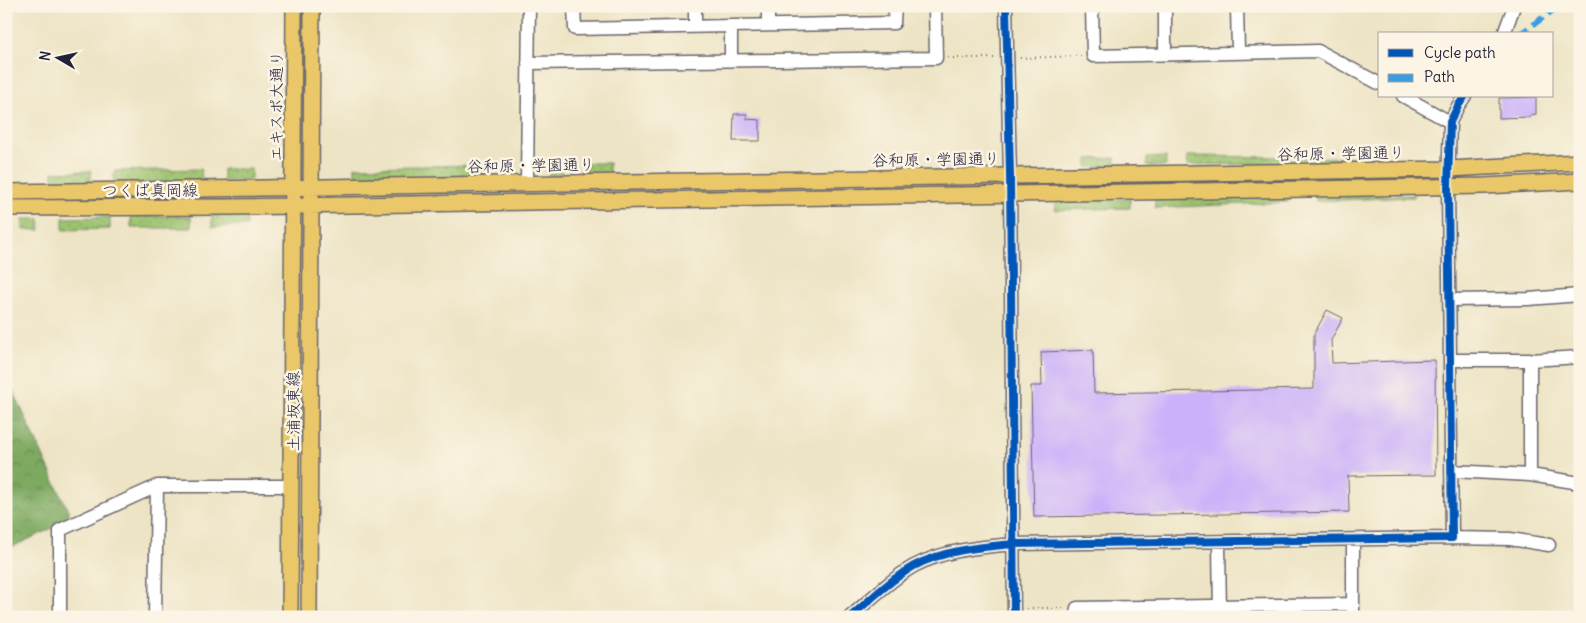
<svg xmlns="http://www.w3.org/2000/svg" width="1586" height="623" font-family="Delius,'Klee One',sans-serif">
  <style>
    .grass { fill: url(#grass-dots); stroke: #5f7254 }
    .forest { fill: url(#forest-crowns); stroke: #50664e }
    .building { fill: #cbb1fa }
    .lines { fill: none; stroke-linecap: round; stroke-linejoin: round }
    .minor-casing { stroke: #69666b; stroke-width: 15 }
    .major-casing { stroke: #69666b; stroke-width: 18 }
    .path { stroke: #69666b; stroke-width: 2; stroke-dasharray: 1 4; stroke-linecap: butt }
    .minor { stroke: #fff; stroke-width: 12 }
    .major { stroke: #eac769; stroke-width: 15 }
    .quiet { stroke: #3c9ce2; stroke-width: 6; stroke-dasharray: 12 6; stroke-linecap: butt }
    .cycleway-casing { stroke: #fcf5e5; stroke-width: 11 }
    .cycleway { stroke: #0057b8; stroke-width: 8 }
    .labels { text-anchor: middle; stroke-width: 5; stroke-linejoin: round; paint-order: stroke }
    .street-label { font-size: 16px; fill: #22223b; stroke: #fcf5e5 }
  </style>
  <defs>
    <pattern id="grass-dots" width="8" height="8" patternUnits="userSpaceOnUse" patternTransform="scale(1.25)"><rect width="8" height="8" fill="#9cc36e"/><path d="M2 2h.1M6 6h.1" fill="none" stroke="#86a760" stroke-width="1.8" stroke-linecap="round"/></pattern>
    <pattern id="forest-crowns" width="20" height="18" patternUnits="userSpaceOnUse" patternTransform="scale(1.25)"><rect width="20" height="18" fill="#7da961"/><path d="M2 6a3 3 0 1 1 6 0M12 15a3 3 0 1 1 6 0" fill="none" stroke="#668951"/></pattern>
  </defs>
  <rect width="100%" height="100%" fill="#fcf5e5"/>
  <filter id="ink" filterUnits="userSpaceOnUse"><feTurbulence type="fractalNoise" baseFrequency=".02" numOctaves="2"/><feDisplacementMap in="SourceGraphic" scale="10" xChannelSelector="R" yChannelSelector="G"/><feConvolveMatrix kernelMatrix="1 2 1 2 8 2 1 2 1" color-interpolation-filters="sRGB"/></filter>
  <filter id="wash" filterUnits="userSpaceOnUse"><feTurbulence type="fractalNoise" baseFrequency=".0096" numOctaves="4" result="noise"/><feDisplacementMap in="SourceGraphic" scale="20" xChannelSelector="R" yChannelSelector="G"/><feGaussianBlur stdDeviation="1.12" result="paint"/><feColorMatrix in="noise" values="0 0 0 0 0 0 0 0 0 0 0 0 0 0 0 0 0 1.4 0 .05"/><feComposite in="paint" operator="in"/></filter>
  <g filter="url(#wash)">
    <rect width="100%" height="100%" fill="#ede4c5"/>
    <path class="grass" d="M1187 156 1371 158 1372 162 1187 165Z
      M1166 157V166H1147V158Z
      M1115 158V166L1088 167V159Z
      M548 163H561V175H548Z
      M586 163H609V175H586Z
      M486 165V176L355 179V167Z
      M201 169 202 181 114 183V171Z
      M223 169H251V180L223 181Z
      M91 171V183L53 184V172Z
      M1414 195V197L1316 201V197Z
      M95 196 143 200 36 201V199Z
      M1289 197 1288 202 1155 208V199Z
      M1130 199V208L1055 210V201Z
      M247 214V226L212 227V215Z
      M131 216H191V228H131Z
      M110 217V229L63 230V218Z
      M23 219H40V230H23Z"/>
    <path class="forest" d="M6 375 72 519 6 550Z"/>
    <g id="blocks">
      <path class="building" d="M1536 97V114L1530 115V117L1499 118V98Z
        M734 114H747V119L760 120V141H733Z
        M1327 310 1343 318 1331 340 1332 363 1435 360 1436 475 1348 476 1349 512 1034 517 1031 386H1042L1041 352 1093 350 1094 393 1314 389V334Z"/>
    </g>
  </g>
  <g filter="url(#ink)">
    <use href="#blocks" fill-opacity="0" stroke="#69666b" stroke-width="1"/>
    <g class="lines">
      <g class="minor-casing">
        <path id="minor" d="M574 6 575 29 894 23 895 6
          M695 6V26
          M1006 6 1010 175 1014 617
          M1092 6 1093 56 1318 51 1380 84
          M1165 6V54
          M1237 6 1238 52
          M768 25V6
          M731 26V60
          M1504 34 1514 6
          M528 63 936 58 935 6
          M1403 96 1450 122
          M527 183 529 6
          M1449 300 1528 299 1580 295
          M1450 360H1530L1580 357
          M1452 471 1530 475 1580 483
          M1530 475V360
          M1452 538 1510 539 1549 545
          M1353 540V617
          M1219 542 1220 617
          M60 617V530L157 486H290
          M155 617 157 486
          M850 617C870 600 891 579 914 566 944 550 980 547 1013 544L1452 538 1448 187 1450 122 1458 106 1465 96
          M1076 617 1077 608 1353 604"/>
      </g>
      <g class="major-casing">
        <path id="major" d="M6 192 1449 169 1580 162
          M6 208 228 207 1199 191 1485 186 1580 181
          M290 617 294 6
          M309 617 312 6"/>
      </g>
      <path class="path" d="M731 6V13
        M948 58H996
        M1020 58 1081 56
        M1027 608H1065"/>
      <use href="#minor" class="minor"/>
      <use href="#major" class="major"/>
      <path class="quiet" d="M1518 34 1523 32 1559 6"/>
      <g class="cycleway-casing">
        <path id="cycleway" d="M1006 6 1010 175 1014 617
          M850 617C870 600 891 579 914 566 944 550 980 547 1013 544L1452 538 1448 187 1450 122 1458 106 1465 96"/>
      </g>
      <use href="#cycleway" class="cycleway"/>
    </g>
  </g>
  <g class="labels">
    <g class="street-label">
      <text transform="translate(276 106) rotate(-90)" y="6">エキスポ大通り</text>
      <text transform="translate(1341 153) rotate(-1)" y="6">谷和原・学園通り</text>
      <text transform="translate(936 159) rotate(-1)" y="6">谷和原・学園通り</text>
      <text transform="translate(531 165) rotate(-1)" y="6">谷和原・学園通り</text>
      <text x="150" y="196">つくば真岡線</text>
      <text transform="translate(293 411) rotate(-90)" y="6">土浦坂東線</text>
    </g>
  </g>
  <rect width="1586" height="623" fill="none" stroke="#fcf5e5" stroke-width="25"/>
  <rect x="1378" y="32" width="175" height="65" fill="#fcf5e5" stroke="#a5a1a1"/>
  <rect x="1388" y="49" width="25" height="8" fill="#0057b8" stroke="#a5a1a1"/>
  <text x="1424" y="58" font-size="15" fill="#22223b">Cycle path</text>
  <rect x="1388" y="74" width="25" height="8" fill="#3c9ce2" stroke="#a5a1a1"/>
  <text x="1424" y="82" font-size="15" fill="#22223b">Path</text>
  <g transform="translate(58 58) rotate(279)" stroke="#fcf5e5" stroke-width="4" paint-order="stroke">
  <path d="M0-4L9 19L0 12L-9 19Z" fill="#22223b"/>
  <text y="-8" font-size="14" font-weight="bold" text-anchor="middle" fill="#22223b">N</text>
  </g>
</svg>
